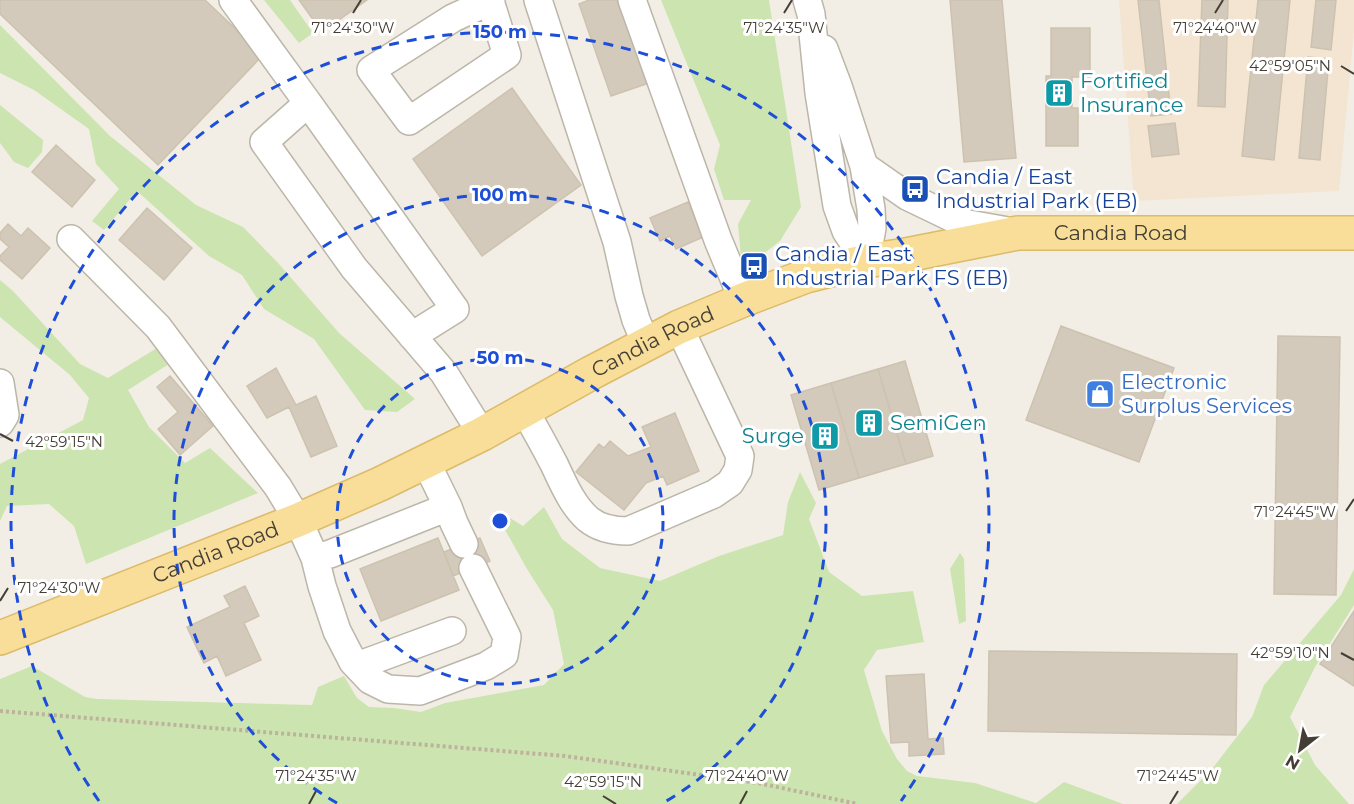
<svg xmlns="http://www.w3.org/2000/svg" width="1354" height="804" font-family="Montserrat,sans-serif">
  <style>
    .commercial { fill: #f3e5d1 }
    .green { fill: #cce4b0 }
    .building { fill: #d3cabb; stroke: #cdc2af; stroke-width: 1.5 }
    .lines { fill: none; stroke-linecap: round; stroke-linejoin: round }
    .minor-casing { stroke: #bcb6a9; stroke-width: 30 }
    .major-casing { stroke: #dcbb69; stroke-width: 36 }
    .path { stroke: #bdb29b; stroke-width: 4; stroke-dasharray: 3 3; stroke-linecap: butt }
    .minor { stroke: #fff; stroke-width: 27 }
    .major { stroke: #f8de98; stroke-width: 33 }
    .ticks { fill: none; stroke: #443e35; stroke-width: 2 }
    .ring { fill: none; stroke: #1d4ed8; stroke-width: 3; stroke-dasharray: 10 8 }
    .labels { text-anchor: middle; stroke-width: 6; stroke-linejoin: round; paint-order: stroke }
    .culture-label { font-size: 21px; fill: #0d838f; stroke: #fff; text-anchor: start }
    .transit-label { font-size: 21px; fill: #164399; stroke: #fff; text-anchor: start }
    .street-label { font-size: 21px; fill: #443e35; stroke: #fff }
    .shop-label { font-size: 21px; fill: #366cbe; stroke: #fff; text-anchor: start }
    .ticks-label { font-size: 15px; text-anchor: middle; fill: #443e35; stroke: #fff; stroke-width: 6; stroke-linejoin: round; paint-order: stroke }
    .centre { fill: #1d4ed8; stroke: #fff; stroke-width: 3 }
    .ring-label { font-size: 18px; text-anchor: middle; font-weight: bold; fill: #1d4ed8; stroke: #fff; stroke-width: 6; stroke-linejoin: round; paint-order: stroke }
  </style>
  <rect width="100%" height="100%" fill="#f2eee5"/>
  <path class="commercial" d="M1119 0H1354V30L1339 191 1134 201Z"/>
  <path class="green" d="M264 0H290L313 33 299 43Z
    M661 0H769L801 207 780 241 757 259 741 257 738 224 751 200H724L714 169 720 145Z
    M0 25 110 136 196 205 243 227 279 264 339 333 415 399 397 412 365 410 314 339 264 309 242 275 209 256 137 191 104 230 92 221 119 189 96 164 89 129 34 90 0 73Z
    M0 105 43 140 42 152 28 168 14 162 0 143Z
    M0 280 13 291 80 364 108 378 157 348 169 364 128 390 149 427 185 463 210 448 258 493 86 564 74 526 49 504 7 506 0 521V464L83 420 89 398 70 375 0 317Z
    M800 472 816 503 809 519 829 572 862 596 913 591 924 642 877 650 864 670 882 731 897 759 907 771 917 776 975 783 1036 803 1064 782 1123 804H0V679L32 666 85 697 97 699 312 705 318 687 344 676 357 698 369 707 394 708 421 712 445 703 544 685 564 664 553 610 527 569 499 519 510 518 523 526 544 507 562 539 600 568 660 581 719 556 783 535 788 502Z
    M960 553 964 559 966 621 959 624 950 569Z
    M1354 569V605L1315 667 1290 717 1315 765 1349 804H1177L1212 769 1252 717 1264 685 1341 595Z"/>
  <path class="building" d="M0 0H205L263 55 158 165 0 14Z
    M299 0H367L322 32Z
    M589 0H621L649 83 611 96 579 4Z
    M950 0H1002L1016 158 964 162Z
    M1138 0H1159L1171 114 1151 116Z
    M1202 0H1228L1225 107 1198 106Z
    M1258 0H1290L1274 160 1242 156Z
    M1316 0H1336L1331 50 1311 47Z
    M1051 28H1090V77H1072V108H1078V146H1046V76H1051Z
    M1308 57 1329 59 1320 160 1299 158Z
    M512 88 581 185 482 256 413 159Z
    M1175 123 1179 154 1152 157 1148 126Z
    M56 145 95 180 72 207 32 172Z
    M688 202 703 237 676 249 670 236 660 241 650 218Z
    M147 208 192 248 164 280 119 240Z
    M8 224 21 236 28 228 50 248 22 279 0 260V256L9 247 0 239V233Z
    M1061 326 1174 368 1139 462 1026 420Z
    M1278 336 1340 337 1336 595 1274 594Z
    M905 361 933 456 906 464 878 369Z
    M276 368 296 405 316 396 337 446 311 457 289 407 267 418 247 386Z
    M878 369 906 464 859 478 831 383Z
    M170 376 213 426 180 455 158 429 178 412 157 387Z
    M831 383 859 478 819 490 791 395Z
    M675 413 699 471 667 485 663 476 646 483 624 510 576 472 599 444 604 448 610 441 628 456 651 447 642 427Z
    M438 538 459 590 381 621 360 569Z
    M480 538 490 561 453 576 444 552Z
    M245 586 259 616 244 623 261 660 226 676 217 656 204 663 187 627 230 607 224 596Z
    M1354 611V686L1320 664Z
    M989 651 1237 654 1236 735 988 731Z
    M924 674 928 739 943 738 944 754 909 756V742L891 743 886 676Z"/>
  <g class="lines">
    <g class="minor-casing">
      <path id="minor" d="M233 0 308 103
        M538 0 617 242 629 296 636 320 646 344
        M632 0 718 240 743 300
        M807 0 811 14 819 93 837 206 846 231 866 261
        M490 1 507 55 409 121 371 70 453 18 490 1 491 0
        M824 49 838 86 864 166 871 209 872 228 866 261
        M864 166 907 196 963 223 1008 231
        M71 239 158 327 278 487 298 520 315 558 322 586 337 631 353 662 370 680 388 689 420 691 486 666 504 655 507 637 473 568
        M412 336 455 309 308 103 264 142 354 268 444 373 482 434
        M0 383 5 415 0 423
        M524 410C535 428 544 445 554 464 563 483 572 505 588 519 600 529 614 531 628 531L714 494 730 483 738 470 740 456 679 327
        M426 462 448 507 454 523 464 544
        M315 558 330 554 448 507
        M357 666 452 631"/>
    </g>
    <g class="major-casing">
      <g id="major">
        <path id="s1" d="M0 638 298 520 380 484 482 434 591 373 679 327 743 300 806 276 866 261 906 255 1018 233H1354"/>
      </g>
    </g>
    <path class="path" d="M0 711 565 756 758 783 858 804"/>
    <use href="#minor" class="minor"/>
    <use href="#major" class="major"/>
  </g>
  <path class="ticks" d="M353 13 361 0M784 13 792 0M1215 13 1223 0M1341 66 1354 74M0 434 13 441M1346 511 1354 499M0 601 8 588M1341 653 1354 660M603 796 616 804M309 804 316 791M740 804 747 791M1170 804 1178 791"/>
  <g class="ring">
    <circle cx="500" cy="521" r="163"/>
    <path d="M337 803A326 326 0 1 1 663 803"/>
    <path d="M99 801A489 489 0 1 1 901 801"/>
  </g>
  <defs>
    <g id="building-square" transform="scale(1.5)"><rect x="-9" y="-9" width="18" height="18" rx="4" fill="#0f9aa8" stroke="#fff"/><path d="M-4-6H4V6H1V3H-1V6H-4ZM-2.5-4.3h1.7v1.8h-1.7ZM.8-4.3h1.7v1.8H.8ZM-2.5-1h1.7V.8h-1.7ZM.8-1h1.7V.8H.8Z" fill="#fff"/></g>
    <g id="bus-square" transform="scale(1.5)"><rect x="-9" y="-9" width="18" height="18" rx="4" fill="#1a4fb4" stroke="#fff"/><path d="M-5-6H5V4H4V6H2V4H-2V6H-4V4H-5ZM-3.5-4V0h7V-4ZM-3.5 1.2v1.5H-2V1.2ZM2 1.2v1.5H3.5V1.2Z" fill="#fff"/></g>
    <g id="shop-square" transform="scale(1.5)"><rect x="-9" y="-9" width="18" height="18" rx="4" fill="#3f7fe0" stroke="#fff"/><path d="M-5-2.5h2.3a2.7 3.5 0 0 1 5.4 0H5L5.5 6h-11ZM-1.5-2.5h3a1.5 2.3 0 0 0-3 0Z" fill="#fff"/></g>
  </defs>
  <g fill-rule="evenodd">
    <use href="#building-square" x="1059" y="93"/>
    <use href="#bus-square" x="915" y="189"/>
    <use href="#bus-square" x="754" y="266"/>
    <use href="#shop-square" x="1100" y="394"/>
    <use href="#building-square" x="869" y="423"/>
    <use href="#building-square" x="825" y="436"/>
  </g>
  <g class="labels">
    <g class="culture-label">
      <text x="1080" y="88">Fortified<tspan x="1080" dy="24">Insurance</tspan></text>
      <text x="890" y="430">SemiGen</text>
      <text x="804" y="443" text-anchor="end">Surge</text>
    </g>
    <g class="transit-label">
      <text x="936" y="184">Candia / East<tspan x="936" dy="24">Industrial Park (EB)</tspan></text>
      <text x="775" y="261">Candia / East<tspan x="775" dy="24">Industrial Park FS (EB)</tspan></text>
    </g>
    <g class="street-label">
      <text dy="7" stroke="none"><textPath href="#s1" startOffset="1204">Candia Road</textPath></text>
      <text dy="7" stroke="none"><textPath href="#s1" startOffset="718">Candia Road</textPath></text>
      <text dy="7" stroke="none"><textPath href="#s1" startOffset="232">Candia Road</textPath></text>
    </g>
    <g class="shop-label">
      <text x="1121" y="389">Electronic<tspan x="1121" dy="24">Surplus Services</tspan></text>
    </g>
  </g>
  <g class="ticks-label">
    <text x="353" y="33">71°24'30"W</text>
    <text x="784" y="33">71°24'35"W</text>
    <text x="1215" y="33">71°24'40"W</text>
    <text x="1290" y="71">42°59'05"N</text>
    <text x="64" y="447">42°59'15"N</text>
    <text x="1295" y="517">71°24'45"W</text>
    <text x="59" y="593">71°24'30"W</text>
    <text x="1290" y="658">42°59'10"N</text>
    <text x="316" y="781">71°24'35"W</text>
    <text x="747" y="781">71°24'40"W</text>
    <text x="1178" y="781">71°24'45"W</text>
    <text x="603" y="787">42°59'15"N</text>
  </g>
  <circle cx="500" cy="521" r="9" class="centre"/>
  <g class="ring-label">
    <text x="500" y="38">150 m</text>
    <text x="500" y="201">100 m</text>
    <text x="500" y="364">50 m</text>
  </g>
  <g transform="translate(1300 750) rotate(211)" stroke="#ffffff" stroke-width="4.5" paint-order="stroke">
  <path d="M0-4.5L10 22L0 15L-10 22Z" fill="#443e35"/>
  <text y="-9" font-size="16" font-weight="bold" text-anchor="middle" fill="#443e35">N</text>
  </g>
</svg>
